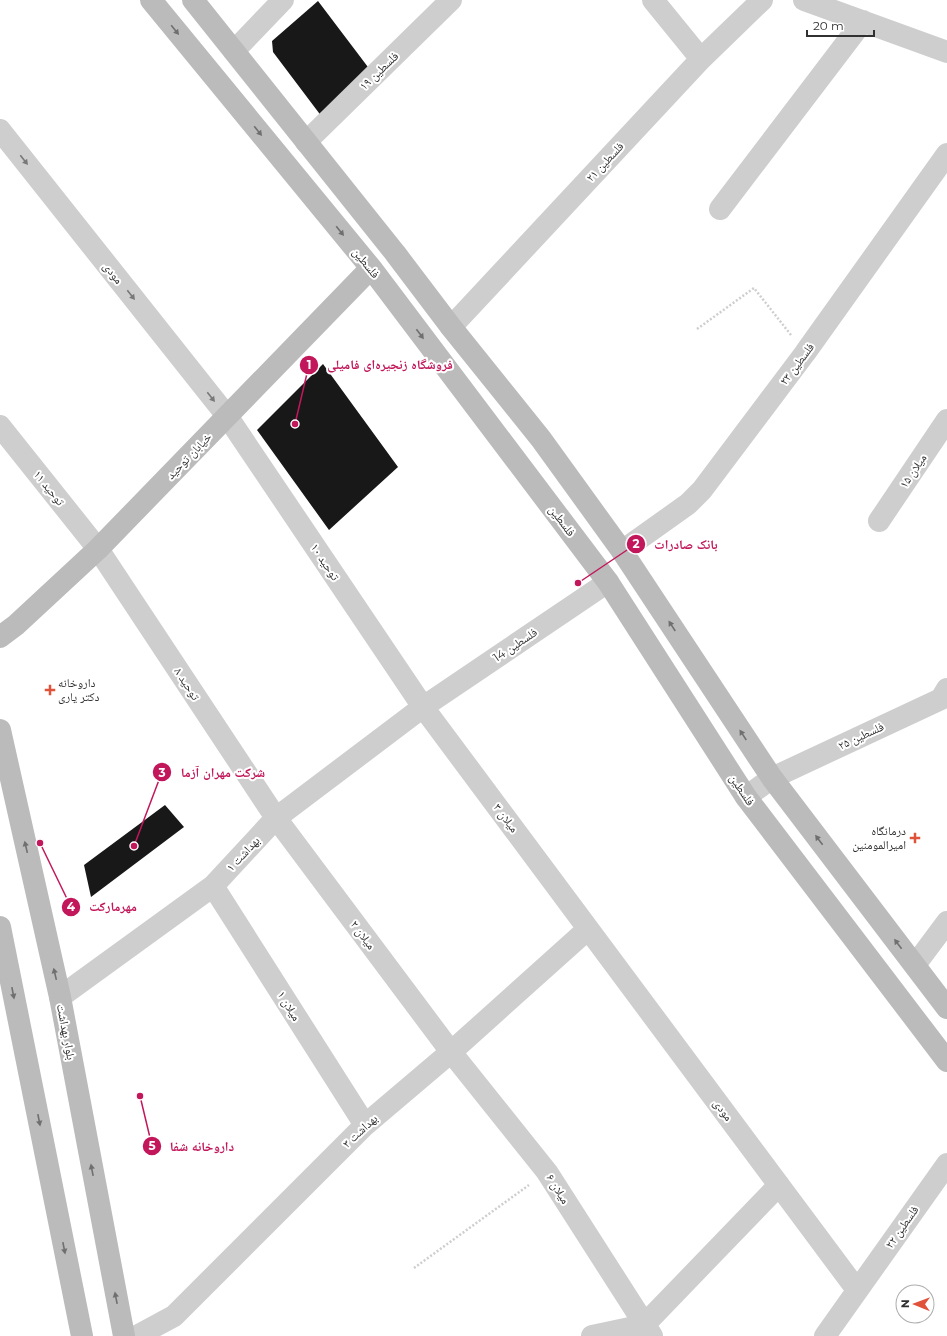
<svg xmlns="http://www.w3.org/2000/svg" width="947" height="1336" font-family="Montserrat,'Noto Naskh Arabic',sans-serif">
  <style>
    .building { fill: #181818 }
    .lines { fill: none; stroke-linecap: round; stroke-linejoin: round }
    .path { stroke: #cecece; stroke-width: 2.5; stroke-dasharray: 2 2; stroke-linecap: butt }
    .street { stroke: #cecece; stroke-width: 22 }
    .secondary { stroke: #bbb; stroke-width: 22 }
    .oneway { fill: #6f6f6f }
    .oneway2 { fill: #787878 }
    .poi-dot { fill: #e1523b; stroke: #fff; stroke-width: 1.5 }
    .labels { text-anchor: middle; stroke-width: 4; stroke-linejoin: round; paint-order: stroke }
    .street-label { font-size: 12px; fill: #313131; stroke: #fff }
    .poi-label { font-size: 12px; fill: #313131; stroke: #fff; text-anchor: start }
    .leader { fill: none; stroke: #c2185b; stroke-width: 1.5 }
    .callout-dot { fill: #c2185b; stroke: #fff; stroke-width: 1.5 }
    .mark-label { font-size: 12px; text-anchor: middle; font-weight: bold; fill: #fff }
    .callout-label { font-size: 13px; text-anchor: middle; font-weight: bold; fill: #c2185b; stroke: #fff; stroke-width: 4; stroke-linejoin: round; paint-order: stroke }
  </style>
  <rect width="100%" height="100%" fill="#fff"/>
  <path class="building" d="M318 1 374 75 322 117 273 52 272 41Z
    M323 364 398 467 329 530 257 430Z
    M165 805 184 827 91 897 84 865Z"/>
  <g class="lines">
    <path class="path" d="M697 329 754 288 791 335
      M414 1268 529 1185"/>
    <path class="street" d="M653 0 701 59
      M804 0 947 52
      M234 51 283 0
      M0 130 227 416 423 707 857 1290
      M306 142 451 0
      M720 209 863 21
      M451 327 701 59 762 0
      M0 426 98 549 276 818 451 1052 547 1172 652 1336
      M879 521 947 420
      M622 551 688 504 702 490 805 353 947 154
      M746 797 772 778 941 699 947 689
      M213 886 365 1125
      M915 965 947 922
      M60 997 213 886 276 818 423 707 608 582
      M137 1336 174 1316 365 1125 451 1052 588 929
      M592 1336 644 1325 779 1185
      M825 1336 947 1164"/>
    <path class="secondary" d="M151 0 371 268 608 582 746 797 947 1061
      M193 0 395 253 451 327 541 439 622 551 772 778 947 1008
      M0 637 16 625 98 549 371 268
      M0 730 60 997 124 1336
      M0 927 82 1336"/>
  </g>
  <defs><path id="oneway-solid" d="M-6-.8H1V-3.2L6.5 0L1 3.2V.8H-6Z"/></defs>
  <g class="oneway">
    <use href="#oneway-solid" transform="translate(175 30) rotate(51)"/>
    <use href="#oneway-solid" transform="translate(258 131) rotate(51)"/>
    <use href="#oneway-solid" transform="translate(340 231) rotate(51)"/>
    <use href="#oneway-solid" transform="translate(420 334) rotate(53)"/>
    <use href="#oneway-solid" transform="translate(672 626) rotate(-123)"/>
    <use href="#oneway-solid" transform="translate(743 735) rotate(-123)"/>
    <use href="#oneway-solid" transform="translate(819 840) rotate(-127)"/>
    <use href="#oneway-solid" transform="translate(26 847) rotate(-103)"/>
    <use href="#oneway-solid" transform="translate(898 944) rotate(-127)"/>
    <use href="#oneway-solid" transform="translate(55 974) rotate(-103)"/>
    <use href="#oneway-solid" transform="translate(13 993) rotate(79)"/>
    <use href="#oneway-solid" transform="translate(39 1120) rotate(79)"/>
    <use href="#oneway-solid" transform="translate(92 1170) rotate(-101)"/>
    <use href="#oneway-solid" transform="translate(64 1248) rotate(79)"/>
    <use href="#oneway-solid" transform="translate(116 1298) rotate(-101)"/>
  </g>
  <g class="oneway2">
    <use href="#oneway-solid" transform="translate(24 160) rotate(52)"/>
    <use href="#oneway-solid" transform="translate(131 295) rotate(52)"/>
    <use href="#oneway-solid" transform="translate(211 397) rotate(52)"/>
  </g>
  <g class="poi-dot">
    <path d="M48 684h4v4h4v4h-4v4h-4v-4h-4v-4h4z"/>
    <path d="M913 832h4v4h4v4h-4v4h-4v-4h-4v-4h4z"/>
  </g>
  <g class="labels">
    <g class="street-label">
      <text transform="translate(379 71) rotate(-44)" y="4">فلسطین ۱۹</text>
      <text transform="translate(605 162) rotate(-47)" y="4">فلسطین ۲۱</text>
      <text transform="translate(366 263) rotate(51)" y="4">فلسطین</text>
      <text transform="translate(113 273) rotate(52)" y="4">مودی</text>
      <text transform="translate(797 364) rotate(-53)" y="4">فلسطین ۲۳</text>
      <text transform="translate(189 456) rotate(-46)" y="4">خیابان توحید</text>
      <text transform="translate(913 471) rotate(-56)" y="4">میلان ۱۵</text>
      <text transform="translate(49 488) rotate(51)" y="4">توحید ۱۱</text>
      <text transform="translate(562 521) rotate(53)" y="4">فلسطین</text>
      <text transform="translate(325 562) rotate(56)" y="4">توحید ۱۰</text>
      <text transform="translate(515 645) rotate(-34)" y="4">فلسطین 14</text>
      <text transform="translate(187 684) rotate(57)" y="4">توحید ۸</text>
      <text transform="translate(861 736) rotate(-25)" y="4">فلسطین ۲۵</text>
      <text transform="translate(742 790) rotate(56)" y="4">فلسطین</text>
      <text transform="translate(506 818) rotate(53)" y="4">میلان ۳</text>
      <text transform="translate(243 854) rotate(-47)" y="4">بهداشت ۱</text>
      <text transform="translate(363 935) rotate(53)" y="4">میلان ۲</text>
      <text transform="translate(289 1006) rotate(58)" y="4">میلان ۱</text>
      <text transform="translate(66 1032) rotate(79)" y="4">بلوار بهداشت</text>
      <text transform="translate(723 1110) rotate(53)" y="4">مودی</text>
      <text transform="translate(360 1131) rotate(-43)" y="4">بهداشت ۳</text>
      <text transform="translate(558 1189) rotate(58)" y="4">میلان ۶</text>
      <text transform="translate(902 1227) rotate(-55)" y="4">فلسطین ۲۲</text>
    </g>
    <g class="poi-label">
      <text x="58" y="687">داروخانه<tspan x="58" dy="14">دکتر یاری</tspan></text>
      <text x="906" y="835" text-anchor="end">درمانگاه<tspan x="906" dy="14">امیرالمومنین</tspan></text>
    </g>
  </g>
  <path class="leader" d="M295 424L309 365M578 583L636 544M134 846L162 772M40 843L71 907M140 1096L152 1146"/>
  <g class="callout-dot">
    <circle cx="295" cy="424" r="4"/>
    <circle cx="578" cy="583" r="4"/>
    <circle cx="134" cy="846" r="4"/>
    <circle cx="40" cy="843" r="4"/>
    <circle cx="140" cy="1096" r="4"/>
    <circle cx="309" cy="365" r="10"/>
    <circle cx="636" cy="544" r="10"/>
    <circle cx="162" cy="772" r="10"/>
    <circle cx="71" cy="907" r="10"/>
    <circle cx="152" cy="1146" r="10"/>
  </g>
  <g class="mark-label">
    <text x="309" y="369">1</text>
    <text x="636" y="548">2</text>
    <text x="162" y="777">3</text>
    <text x="71" y="911">4</text>
    <text x="152" y="1150">5</text>
  </g>
  <g class="callout-label">
    <text x="390" y="369">فروشگاه زنجیره‌ای فامیلی</text>
    <text x="686" y="549">بانک صادرات</text>
    <text x="223" y="777">شرکت مهران آزما</text>
    <text x="113" y="911">مهرمارکت</text>
    <text x="202" y="1151">داروخانه شفا</text>
  </g>
  <g transform="translate(915 1304) rotate(271)"><circle r="19" fill="#ffffff" stroke="#adadad"/>
  <path d="M0-3L7 15L0 10L-7 15Z" fill="#e1523b"/>
  <text y="-6" font-size="11" font-weight="bold" text-anchor="middle" fill="#313131">N</text>
  </g>
  <path d="M807 30v6h67v-6" fill="none" stroke="#313131" stroke-width="2"/>
  <text x="813" y="30" font-size="12" fill="#313131" stroke="#ffffff" stroke-width="3" paint-order="stroke">20 m</text>
</svg>
